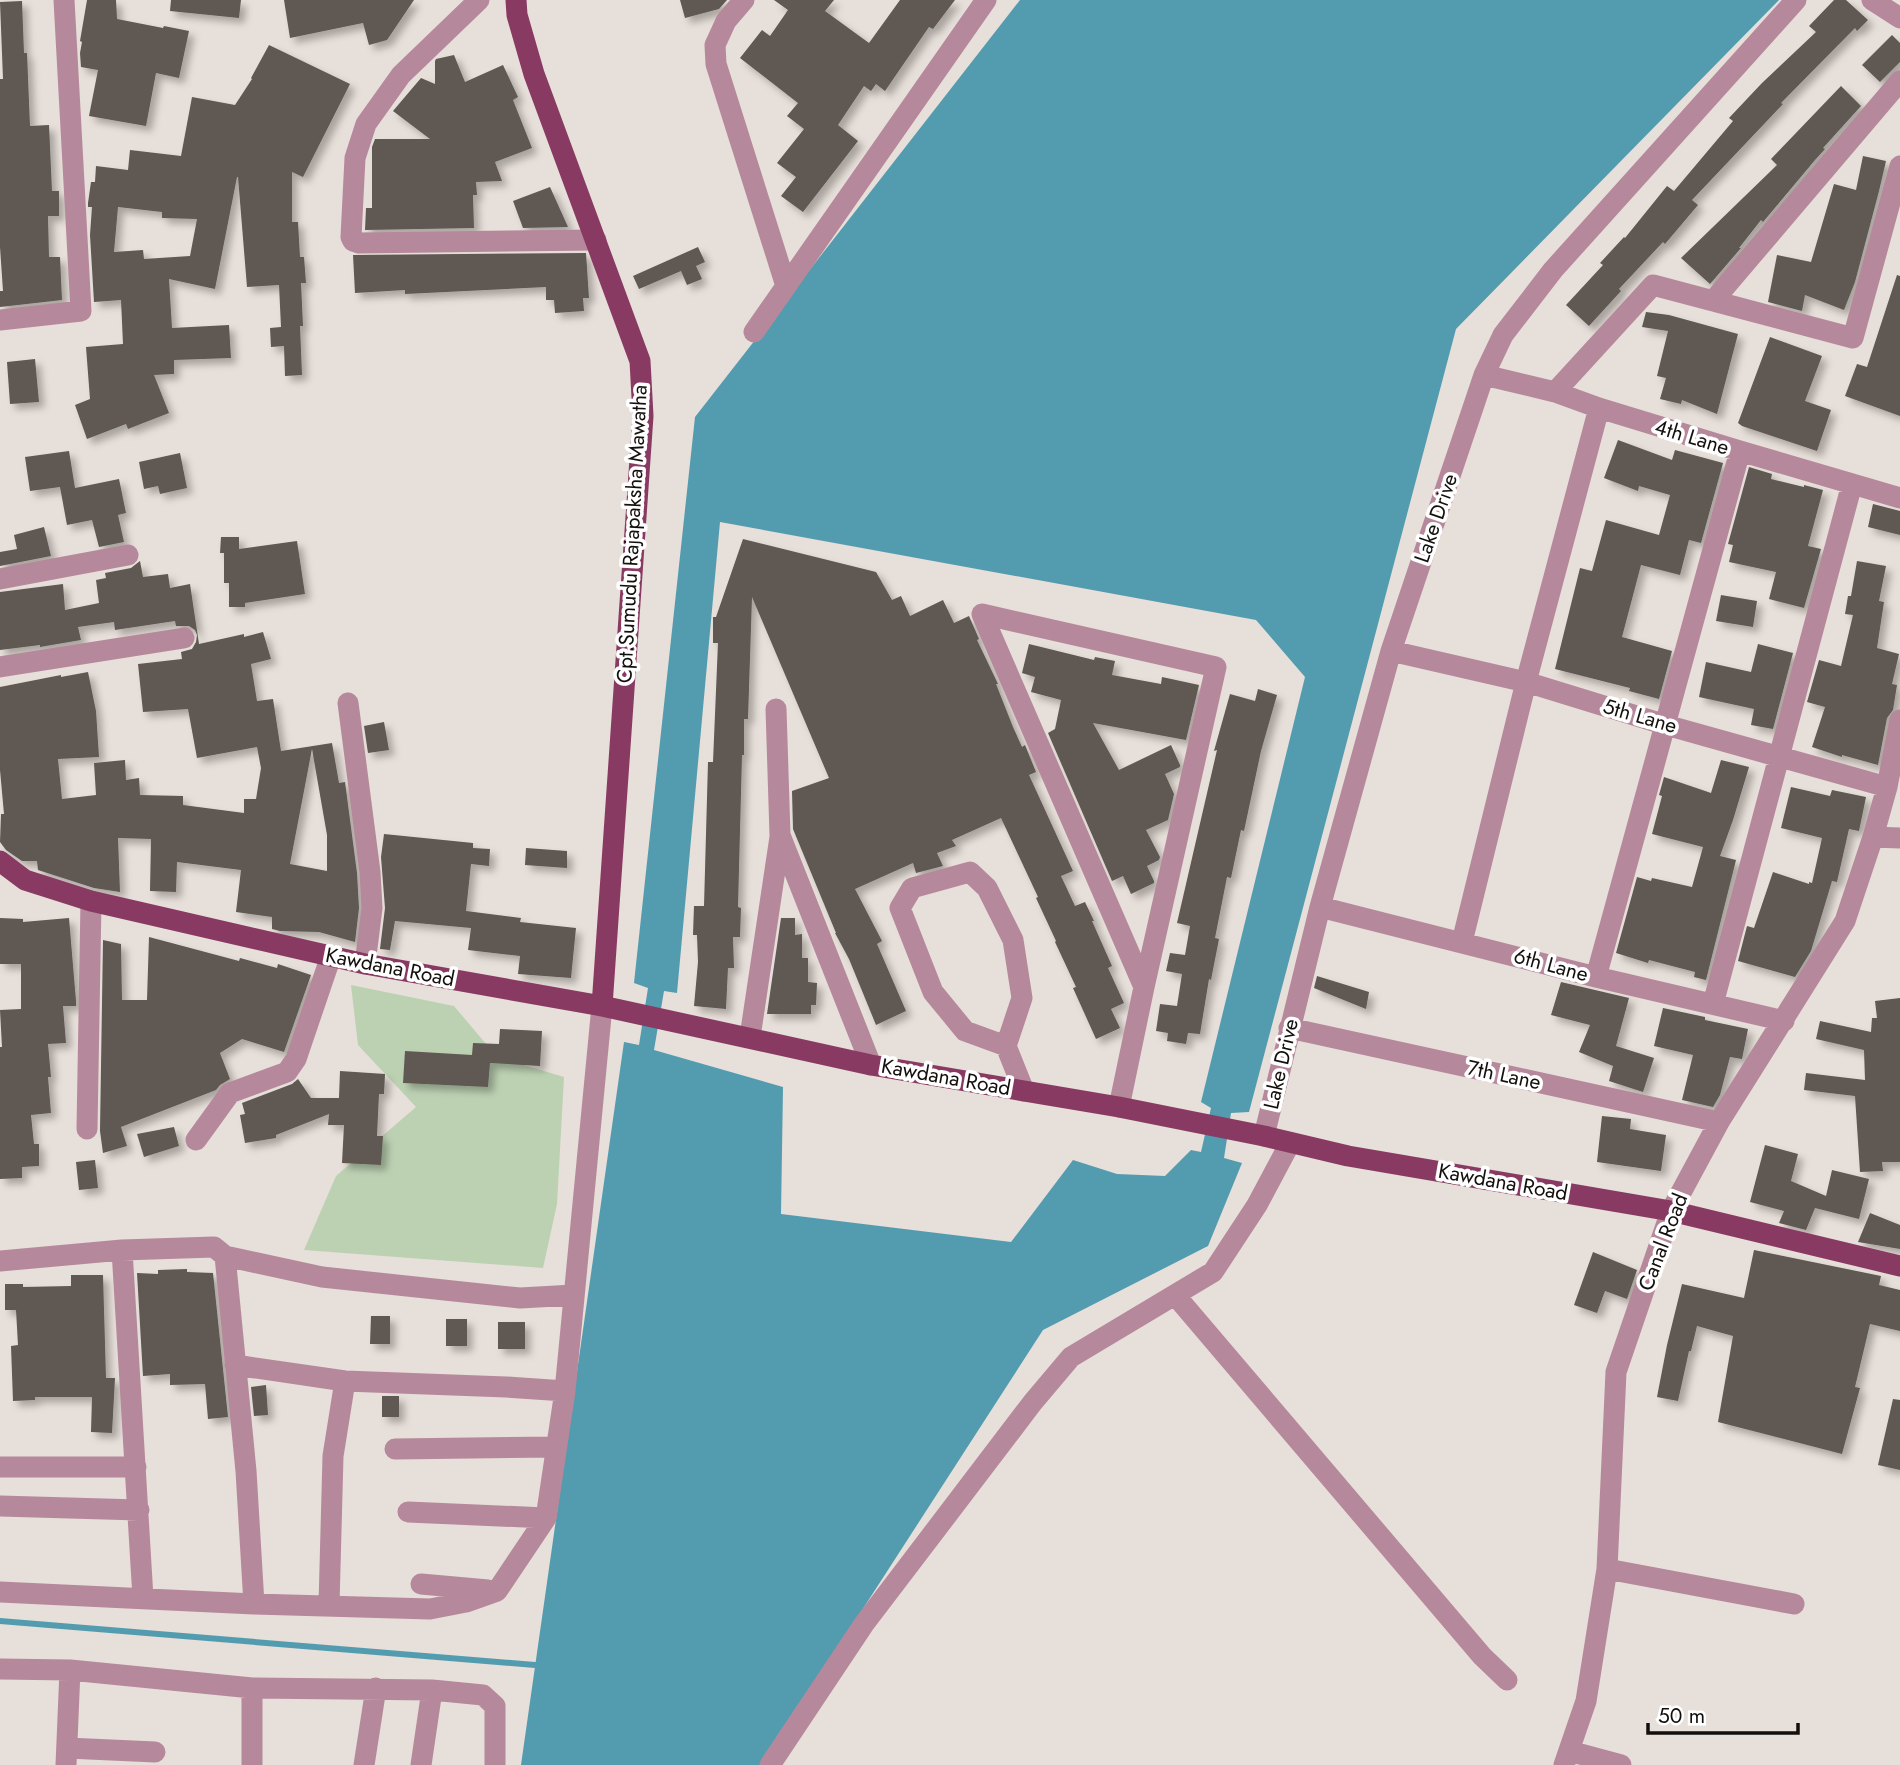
<svg xmlns="http://www.w3.org/2000/svg" width="1900" height="1765" font-family="Jost,sans-serif">
  <style>
    .green { fill: #bcd1b2 }
    .water { fill: #539caf; fill-rule: evenodd }
    .lines { fill: none; stroke-linecap: round; stroke-linejoin: round }
    .stream { stroke: #539caf; stroke-width: 6 }
    .building { fill: #5e5852; fill-rule: evenodd; filter: url(#shadow) }
    .minor { stroke: #b6889b; stroke-width: 21 }
    .major { stroke: #893a62; stroke-width: 21 }
    .labels { text-anchor: middle; stroke-width: 7; stroke-linejoin: round; paint-order: stroke }
    .street-label { font-size: 21px; fill: #120f0d; stroke: #fff }
  </style>
  <defs>
    <filter id="shadow"><feDropShadow dx="5.5" dy="5.5" stdDeviation="3.5" flood-color="#0004"/></filter>
  </defs>
  <rect width="100%" height="100%" fill="#e7dfd9"/>
  <path class="green" d="M351 985 454 1006 497 1057 564 1077 557 1204 543 1268 304 1250 336 1176 416 1107 358 1045Z"/>
  <path class="water" d="M1020 0H1779L1456 329 1249 1112 1231 1113 1224 1158 1242 1163 1208 1246 1043 1330 762 1765H521L624 1042 639 1045 648 988 634 983 695 417ZM720 522 1256 620 1305 677 1201 1102 1211 1108 1201 1152 1191 1150 1165 1176 1117 1174 1073 1160 1011 1242 781 1214 783 1087 654 1050 664 991 677 993Z"/>
  <g class="lines">
    <path class="stream" d="M0 1621 535 1665"/>
  </g>
  <path class="building" d="M87 0H116L117 19 163 28 164 26 189 31 179 78 156 73 146 126 89 116 98 70 81 67 80 53 82 42 80 41Z
    M171 0H241L239 18 170 11Z
    M284 0H414L387 40 369 45 363 23 290 38Z
    M680 0H727L719 9 685 18Z
    M774 0H834L825 11 869 43 900 0H955L933 29 929 27 885 91 876 84 871 91 864 86 838 125 858 141 803 212 781 196 796 177 777 163 804 129 787 116 798 103 740 58 762 30 770 36 788 10Z
    M1834 0H1846L1868 20 1857 31 1855 28 1781 103 1783 104 1692 200 1698 205 1665 244 1663 242 1619 289 1621 291 1589 326 1566 305 1603 265 1600 263 1624 237 1625 238 1667 186 1674 191 1733 121 1729 118 1762 83 1816 32 1809 26Z
    M22 1 24 53H27L30 126 49 125 52 191H59V216H48L49 257H60L62 300 0 307V291H3L0 247V79H3L0 2Z
    M1892 35 1900 43V62L1880 82 1862 65Z
    M269 45 350 84 303 177 292 172V222H298L300 257H304L306 283H301L303 326H300L302 375 285 376 284 346 271 347 270 328 281 327 279 285 247 287 238 177H237L215 289 169 279 172 328 229 325 231 358 174 360V374L154 375 169 413 128 429 126 424 87 439 75 405 90 399 86 347 123 344 121 300 94 302 90 235 92 207H88V203L91 182H95L96 166 128 170 130 150 181 156 192 97 235 105 252 79 251 78ZM118 207 162 212V218L197 219 190 256 144 259 143 250 114 252Z
    M454 55 465 82 503 65 518 97 513 100 532 148 495 162 502 181 476 182 477 195H473L474 228 365 230 366 208H372V147L375 139H430L393 111 421 78 435 84V61L436 59Z
    M1841 86 1861 106 1823 148 1825 149 1815 160 1763 222 1761 220 1739 248H1741L1710 284 1681 258 1777 165 1771 159Z
    M1863 156 1886 161 1879 191 1855 282 1844 310 1805 295 1802 311 1768 302 1777 255 1811 262 1834 184 1856 190Z
    M550 187 568 227 523 228 513 201Z
    M698 247 705 262 696 266 702 279 687 285 681 271 639 289 633 276Z
    M586 253 589 298H583L584 311 555 313 554 300H546V287L405 294V290L355 293 353 255Z
    M1897 275 1900 276V416L1845 396 1857 364 1867 367Z
    M1646 312 1669 315 1738 334 1717 414 1682 400 1681 404 1660 399 1666 378 1657 376 1668 331 1642 327Z
    M1770 337 1822 356 1805 401 1831 410 1817 451 1742 426 1738 423Z
    M35 359 39 402 10 404 7 362Z
    M1618 440 1672 460 1675 450 1723 463 1701 543 1689 540 1680 575 1641 565 1622 637 1672 651 1659 699 1629 691 1630 688 1555 669 1580 568 1592 571 1606 520 1659 535 1670 495 1639 486 1638 491 1604 478Z
    M69 451 75 488 119 479 126 513 118 515 124 542 99 547 92 520 67 525 60 487 30 491 25 457Z
    M180 453 187 488 160 494 158 486 144 489 139 462Z
    M1749 467 1772 474 1771 479 1804 487V485L1823 490 1808 546 1821 549 1804 608 1769 599 1776 572 1729 562 1733 545 1728 544Z
    M1873 504 1900 511V535L1868 527Z
    M44 527 51 556 0 566V552L17 549 14 535Z
    M221 537H239V549L297 541 305 594 245 603V607H229V583H224V553H220Z
    M743 539 876 572 892 600 901 596 910 616 943 600 954 623 969 616 979 639 977 640 998 684H996L1013 727 1022 747 1025 745 1036 772 1029 775 1073 871 1061 876 1075 906 1085 902 1094 921H1092L1112 966 1108 968 1124 1003 1111 1009 1120 1028 1096 1039 1073 988 1076 987 1055 942 1056 941 1036 898 1038 897 1001 818 952 840 956 846 937 853 943 866 916 873 913 863 855 889 882 941 877 944 906 1011 876 1025 849 959 835 933H836L793 829 792 791 829 778 752 597 748 719H744V755H742L738 907 741 908 740 937H733L734 968H728L726 1009 694 1006 698 962 697 935H693L694 906H704L708 762H713L718 643H713V617H716Z
    M140 561 143 577 168 574 170 588 190 584 199 644 244 634V637L263 632 271 659 251 664 257 701 273 699 281 751 332 743 339 783 345 782 357 873 359 908 355 942 319 932 280 931 272 929V917L236 912 241 870 177 862 176 892 150 891 151 839 118 838 120 892 94 888 38 870 37 861H22L6 850 0 842 1 814H4L0 770V687L61 675V677L88 672 96 711 99 757 58 759 62 799 96 795 94 763 125 760 126 780 139 778 140 795 183 796V805L244 813V799H256L261 768 257 747 197 758 188 709 143 712 138 664 182 659 181 652 192 649 196 642 197 635 195 630 189 626H176L175 621 115 630 114 622 78 627 81 640 40 647V645L0 650V592L63 584 65 610 99 603 96 580 106 578 105 573 131 568ZM312 749 327 835V871L290 864Z
    M1857 561 1886 566 1879 601 1884 602 1877 648 1899 654 1892 684 1897 685 1893 710 1887 718 1878 765 1842 755V757L1812 747 1825 707 1807 702 1819 660 1841 666 1853 615 1845 614 1848 596H1851Z
    M1721 595 1757 601 1753 627 1716 621Z
    M1029 644 1094 660 1095 657 1115 661 1112 675 1161 684 1162 677 1199 685 1186 740 1093 723 1119 770 1171 745 1180 765V767L1165 774 1174 794 1168 820 1146 830 1160 857 1159 860 1147 866 1154 881V883L1131 894 1123 876 1112 881 1048 733 1055 729 1061 700 1031 692 1035 677 1022 673Z
    M1758 644 1793 653 1773 729 1751 725 1754 709 1699 697 1706 662 1751 672Z
    M1258 689 1277 695 1261 751 1244 831 1241 830 1231 878 1227 877 1215 938 1219 939 1211 980 1209 979 1200 1034 1188 1033 1186 1044 1167 1041 1168 1033 1156 1031 1160 1004 1177 1006 1182 974 1166 971 1170 953 1185 955 1190 926 1177 923 1217 750 1214 751 1230 694 1255 701Z
    M384 722 389 750 368 753 364 726Z
    M1721 760 1749 767 1733 820 1720 856 1736 860 1706 980 1694 977 1695 972 1649 960 1648 963 1616 953 1637 877 1651 881 1652 878 1692 887 1703 847 1652 834 1662 796 1659 795 1664 777 1711 793Z
    M1791 787 1830 796 1832 790 1866 797 1859 831 1849 829 1837 882 1832 881 1811 951 1795 977 1738 961 1747 926 1754 928 1773 872 1809 884V882L1812 883 1822 838 1781 828Z
    M384 834 473 843V848L490 849 489 866 471 864 466 911 521 918 520 922 576 928 571 978 518 974 520 956 468 950 471 928 395 921 390 950 380 949 385 908 381 857Z
    M526 848 567 851V868L525 865Z
    M0 918 23 919V922L69 918 76 1001V1006H63L66 1043 48 1044 51 1077H48L51 1113 31 1115 34 1144H39V1166L22 1167V1178L0 1179V1047H2L0 1010 21 1009V964H0Z
    M781 918H795V935L802 934V958H808V982L817 983 816 1005H811V1014H767Z
    M149 937 239 961 240 958 277 968 278 964 311 975 284 1052 242 1039 220 1053 230 1079 220 1085 216 1090 121 1127 127 1146 103 1153 100 1131 103 940 121 944 122 1000H147Z
    M1317 976 1369 992 1366 1009 1314 988Z
    M1561 982 1629 998 1616 1046 1654 1058 1643 1092 1609 1081 1613 1066 1579 1052 1590 1025 1551 1015Z
    M1900 998V1162H1882L1883 1171 1860 1172 1855 1096 1804 1090 1806 1073 1865 1080 1864 1050 1816 1039 1820 1021 1871 1032 1872 1018H1877L1875 1001Z
    M1663 1008 1705 1017V1020L1748 1029 1742 1059 1730 1057 1720 1095 1713 1107 1682 1100 1693 1055 1654 1046Z
    M500 1029 542 1031 540 1066 490 1063 488 1087 403 1083 405 1051 472 1055 473 1043 499 1044Z
    M340 1071 385 1074 384 1094H379L377 1136H383L381 1165 342 1163 344 1125H328L329 1114 276 1135V1138L245 1143 240 1115 245 1114 242 1103 292 1084 298 1079 311 1098H339Z
    M1602 1116 1631 1119 1630 1129 1666 1135 1661 1171 1597 1162Z
    M174 1127 179 1146 144 1157 137 1134Z
    M1765 1145 1798 1154 1791 1181 1826 1196 1832 1170 1869 1179 1859 1219 1815 1208 1806 1230 1779 1223 1784 1211 1750 1202Z
    M95 1160 98 1188 79 1190 76 1162Z
    M1870 1213 1900 1225V1249L1858 1242Z
    M1754 1250 1881 1276 1879 1285 1900 1290V1331L1870 1324 1855 1387 1860 1388 1842 1454 1718 1422 1733 1336 1697 1326 1691 1351H1689L1678 1401 1657 1397 1667 1345 1682 1284 1744 1298Z
    M1593 1252 1637 1270 1627 1299 1605 1291 1597 1313 1574 1305Z
    M187 1269V1272L213 1273 228 1417 208 1419 205 1384 170 1385V1374L143 1376 137 1273 158 1274V1270Z
    M71 1275H103L106 1378H115L112 1433 91 1432 92 1397H35V1400L13 1401 11 1346 18 1345 16 1310H5V1284H23V1287L71 1286Z
    M371 1316H390V1344H370Z
    M446 1319H467V1346H446Z
    M498 1322H525V1349H498Z
    M266 1385 268 1415 254 1416 251 1387Z
    M382 1396H399V1417H382Z
    M1893 1399 1900 1400V1470L1878 1465Z"/>
  <g class="lines">
    <path class="minor" d="M479 0 401 75 366 124 355 158 351 237 353 241 359 243 596 240
      M744 0 726 21 715 45 716 64 786 286
      M1872 0 1900 18
      M1713 301 1900 81
      M0 320 81 311 64 0
      M754 332 986 0
      M1484 375 1555 392 1599 408 1740 451 1900 498
      M1555 392 1653 285 1853 338 1900 166
      M0 579 128 555
      M1391 651 1526 682 1666 725 1887 787
      M0 667 184 638
      M348 703 370 872 372 908 365 964
      M776 709 780 835 871 1065
      M1873 837 1900 838
      M1320 907 1596 977 1784 1021
      M1462 942 1526 682 1599 408
      M1596 977 1740 451
      M1713 1004 1852 484
      M1289 1028 1719 1122
      M750 1037 780 837
      M1006 1046 965 1031 933 992 900 908 912 888 970 872 987 888 1013 940 1022 998 1006 1046 1024 1091
      M1119 1107 1144 987 1216 667 982 614 1144 987
      M87 1129 91 901
      M1264 1136 1320 907 1391 651 1484 375 1503 335 1553 270 1796 0
      M196 1140 230 1093 287 1072 296 1059 331 956
      M122 1250 143 1598
      M225 1256 246 1471 254 1604
      M0 1261 122 1250 214 1247 225 1256 322 1277 520 1298 574 1295
      M1175 1295 1482 1656 1507 1680
      M235 1365 345 1381 506 1387 565 1391
      M395 1449 556 1447
      M0 1467H136
      M0 1506 139 1510
      M408 1512 546 1518
      M1607 1569 1794 1604
      M421 1584 488 1590
      M0 1592 254 1604 430 1609 466 1602 497 1591 546 1518 565 1391 602 1006
      M329 1605 333 1456 345 1381
      M0 1669 70 1670 252 1688 432 1690 483 1695 495 1706V1765
      M67 1748 155 1752
      M1569 1751 1621 1765
      M66 1765 70 1670
      M252 1765V1688
      M364 1765 376 1688
      M421 1765 432 1690
      M770 1765 864 1624 1033 1402 1071 1357 1213 1272 1257 1205 1290 1143
      M1564 1765 1586 1701 1607 1569 1616 1372 1671 1211 1719 1122 1845 921 1873 837 1887 787 1900 720"/>
    <path class="major" d="M516 0 517 15 534 74 640 361 643 416 602 1006
      M0 861 25 880 91 901 365 964 602 1006 871 1065 1119 1107 1264 1136 1348 1156 1671 1211 1900 1266"/>
  </g>
  <g class="labels">
    <g class="street-label">
      <text transform="translate(1692 437) rotate(17)" y="7">4th Lane</text>
      <text transform="translate(1436 518) rotate(-71)" y="7">Lake Drive</text>
      <text transform="translate(632 534) rotate(-87)" y="7">Cpt.Sumudu Rajapaksha Mawatha</text>
      <text transform="translate(1640 716) rotate(16)" y="7">5th Lane</text>
      <text transform="translate(1551 965) rotate(15)" y="7">6th Lane</text>
      <text transform="translate(390 967) rotate(11)" y="7">Kawdana Road</text>
      <text transform="translate(1281 1064) rotate(-77)" y="7">Lake Drive</text>
      <text transform="translate(1504 1075) rotate(12)" y="7">7th Lane</text>
      <text transform="translate(946 1077) rotate(10)" y="7">Kawdana Road</text>
      <text transform="translate(1503 1182) rotate(10)" y="7">Kawdana Road</text>
      <text transform="translate(1663 1242) rotate(-69)" y="7">Canal Road</text>
    </g>
  </g>
  <path d="M1648 1723v10h150v-10" fill="none" stroke="#120f0d" stroke-width="3.5"/>
  <text x="1658" y="1723" font-size="21" fill="#120f0d" stroke="#ffffff" stroke-width="5" paint-order="stroke">50 m</text>
</svg>
